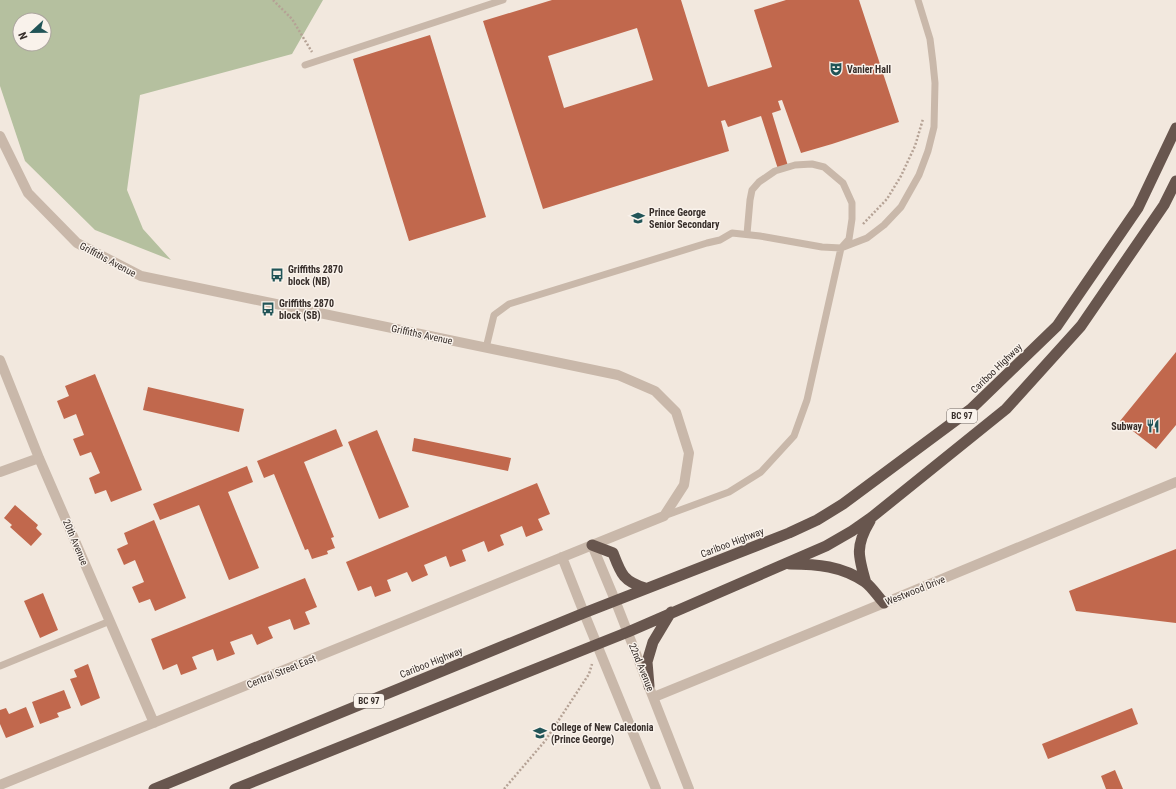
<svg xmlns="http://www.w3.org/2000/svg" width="1176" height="789" font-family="'Roboto Condensed',sans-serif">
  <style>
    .green { fill: #b5c09f; fill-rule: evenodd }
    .building { fill: #c1684d; fill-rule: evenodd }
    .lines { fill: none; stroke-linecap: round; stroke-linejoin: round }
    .path { stroke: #b5a295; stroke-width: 2.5; stroke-dasharray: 2 2; stroke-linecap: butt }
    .service { stroke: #c9b8aa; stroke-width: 7 }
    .minor { stroke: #c9b8aa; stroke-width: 10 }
    .tertiary { stroke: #c9b8aa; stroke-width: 10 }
    .trunk { stroke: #68564e; stroke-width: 11 }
    .labels { text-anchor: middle; stroke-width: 3; stroke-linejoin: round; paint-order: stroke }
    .shield { fill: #f9f2eb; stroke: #716964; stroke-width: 1 }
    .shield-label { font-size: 9px; font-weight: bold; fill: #372e2a }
    .poi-label { font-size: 10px; font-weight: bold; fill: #372e2a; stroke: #f9f2eb; text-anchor: start }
    .street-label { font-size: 10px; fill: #372e2a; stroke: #f9f2eb }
  </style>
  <rect width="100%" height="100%" fill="#f2e8de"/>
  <path class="green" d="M0 0H323L292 54 140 95 127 190 143 229 171 260 95 230 25 161 0 86ZM20 20H44V44H20Z"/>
  <path class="building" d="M552 0H681L708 87 772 67 754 10 786 0H859L899 122 832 144 801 153 782 100 778 101 781 110 772 113 788 166 778 169 761 116 728 127 725 120 721 121 729 151 543 209 483 21ZM637 28 653 80 564 108 548 56Z
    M430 35 486 217 409 241 353 59Z
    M1176 352V425L1156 449 1120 421Z
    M95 374 142 490 111 502 106 490 95 494 89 478 100 473 91 452 80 456 73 439 84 435 76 414 64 419 57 401 69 396 65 386Z
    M148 387 244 409 239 432 143 410Z
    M336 429 343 446 304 462 334 537 331 538 335 548 327 551 328 554 312 559 308 549 305 550 274 474 264 478 257 461Z
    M377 430 409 507 379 519 348 442Z
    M414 438 511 458 508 471 412 451Z
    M247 466 253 482 228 492 259 568 229 580 199 505 160 520 153 504Z
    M537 483 550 514 538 519 543 530 526 537 522 526 500 535 504 545 488 552 484 541 462 550 466 561 450 567 446 556 424 565 428 575 412 582 407 572 387 580 391 591 375 597 371 586 358 591 346 562Z
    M15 505 38 525 36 528 42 534 31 546 10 527 12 525 4 518Z
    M154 520 186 598 155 611 150 599 139 603 132 587 144 582 135 560 124 565 117 549 128 544 124 533Z
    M1176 549V623L1076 611 1069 591Z
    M305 578 317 607 305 612 310 624 294 630 290 619 268 627 273 638 257 645 252 634 230 642 235 654 217 661 213 649 192 657 197 669 181 675 177 664 163 670 151 639Z
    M43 593 58 630 40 638 24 601Z
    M88 664 100 698 81 706 70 679 77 677 74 670Z
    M64 690 71 708 57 713 59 717 40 724 32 702Z
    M26 707 34 727 6 738 0 724V710L6 708 9 714Z
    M1132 708 1138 724 1048 759 1042 744Z
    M1115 770 1123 789H1106L1101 776Z"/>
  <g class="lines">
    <path class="path" d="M273 0 292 19 312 52
      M863 224 887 199 901 176 915 146 923 119
      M504 789 545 741 589 674 592 664"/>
    <path class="service" d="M305 65 503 0
      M486 348 494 315 509 304 707 243 720 240 732 233 760 236 822 247 841 248 867 238 884 225 901 207 919 175 928 151 934 127 935 83 933 63 930 39 918 0
      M664 516 729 492 761 472 794 436 807 400 841 248 849 239 852 219V203L843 183 824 167 812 164 795 165 775 171 759 182 752 190 750 200 747 234
      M0 666 110 621"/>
    <path class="minor" d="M0 136 28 193 77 243 141 276 618 375 655 391 676 412 689 453 684 485 664 516 0 785
      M0 360 39 458 154 723
      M0 472 39 458
      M592 545 615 600
      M562 557 584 613
      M654 697 884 603"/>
    <path class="tertiary" d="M615 600 689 789
      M884 603 1176 482
      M584 613 656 789"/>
    <path class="trunk" d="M592 545 613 553C621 574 623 581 645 588
      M790 564C817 564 842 566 865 582 872 587 878 597 884 603
      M866 583C858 556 855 546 870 521
      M649 686 647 662 653 642 671 612
      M154 789 584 613 789 533 817 520 843 504 971 409 1057 326 1138 208 1176 128
      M235 789 628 632 826 546 852 531 872 517 1006 409 1081 326 1164 205 1176 181"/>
  </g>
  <defs>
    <g id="theatre-bare" transform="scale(1.08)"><path d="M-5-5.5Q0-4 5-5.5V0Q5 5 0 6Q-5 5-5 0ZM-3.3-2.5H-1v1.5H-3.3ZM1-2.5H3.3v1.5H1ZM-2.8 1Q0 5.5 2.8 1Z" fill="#215457" stroke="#f9f2eb" stroke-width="2.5" paint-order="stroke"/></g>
    <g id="school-bare" transform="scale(1.08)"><path d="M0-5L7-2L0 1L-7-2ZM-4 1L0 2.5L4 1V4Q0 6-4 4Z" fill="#215457" stroke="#f9f2eb" stroke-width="2.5" paint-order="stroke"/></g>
    <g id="bus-bare" transform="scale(1.08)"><path d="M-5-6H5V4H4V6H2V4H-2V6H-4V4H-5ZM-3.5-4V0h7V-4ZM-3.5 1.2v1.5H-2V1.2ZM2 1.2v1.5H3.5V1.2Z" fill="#215457" stroke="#f9f2eb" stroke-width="2.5" paint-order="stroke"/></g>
    <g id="restaurant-bare" transform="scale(1.08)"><path d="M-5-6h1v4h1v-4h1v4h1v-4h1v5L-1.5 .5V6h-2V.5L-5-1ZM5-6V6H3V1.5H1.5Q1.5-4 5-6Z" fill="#215457" stroke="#f9f2eb" stroke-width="2.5" paint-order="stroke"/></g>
    <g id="university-bare" transform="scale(1.08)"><path d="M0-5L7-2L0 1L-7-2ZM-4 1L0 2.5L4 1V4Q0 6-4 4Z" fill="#215457" stroke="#f9f2eb" stroke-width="2.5" paint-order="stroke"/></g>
  </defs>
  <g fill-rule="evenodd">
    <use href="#theatre-bare" x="836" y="69"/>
    <use href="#school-bare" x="638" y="218"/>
    <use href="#bus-bare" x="277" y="275"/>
    <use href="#bus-bare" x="268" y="309"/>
    <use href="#restaurant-bare" x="1153" y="426"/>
    <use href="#university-bare" x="540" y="733"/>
  </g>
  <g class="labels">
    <g class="shield">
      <rect x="947" y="409" width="30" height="14" rx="3"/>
      <rect x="354" y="694" width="30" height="14" rx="3"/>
    </g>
    <g class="shield-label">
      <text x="962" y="419">BC 97</text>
      <text x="369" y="704">BC 97</text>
    </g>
    <g class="poi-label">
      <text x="847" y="73">Vanier Hall</text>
      <text x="649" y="216">Prince George<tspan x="649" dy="12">Senior Secondary</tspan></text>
      <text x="288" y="273">Griffiths 2870<tspan x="288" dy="12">block (NB)</tspan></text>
      <text x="279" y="307">Griffiths 2870<tspan x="279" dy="12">block (SB)</tspan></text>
      <text x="1142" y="430" text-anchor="end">Subway</text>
      <text x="551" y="731">College of New Caledonia<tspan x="551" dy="12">(Prince George)</tspan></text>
    </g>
    <g class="street-label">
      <text transform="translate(108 259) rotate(28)" y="4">Griffiths Avenue</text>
      <text transform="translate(422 334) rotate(12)" y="4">Griffiths Avenue</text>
      <text transform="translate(996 368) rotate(-44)" y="4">Cariboo Highway</text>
      <text transform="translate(76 542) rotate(67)" y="4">20th Avenue</text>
      <text transform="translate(732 542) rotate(-21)" y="4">Cariboo Highway</text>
      <text transform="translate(915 590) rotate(-22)" y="4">Westwood Drive</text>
      <text transform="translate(431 662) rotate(-22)" y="4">Cariboo Highway</text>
      <text transform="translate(642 667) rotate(68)" y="4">22nd Avenue</text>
      <text transform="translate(281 671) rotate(-22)" y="4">Central Street East</text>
    </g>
  </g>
  <g transform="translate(32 32) rotate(248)"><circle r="19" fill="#f9f2eb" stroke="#aba49e"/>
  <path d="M0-3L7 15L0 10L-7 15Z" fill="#215457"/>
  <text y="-6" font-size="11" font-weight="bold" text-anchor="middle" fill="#372e2a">N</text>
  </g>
</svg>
